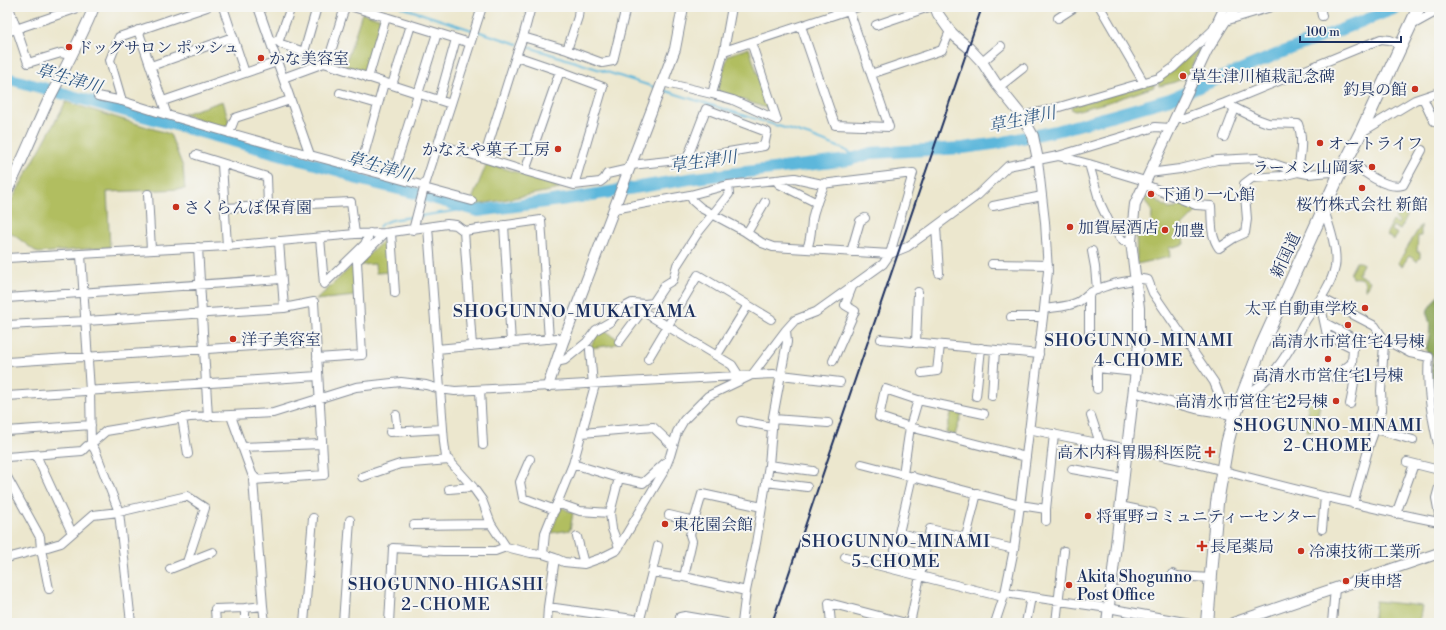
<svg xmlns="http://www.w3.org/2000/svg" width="1446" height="630" font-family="'Libre Bodoni','Noto Serif JP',serif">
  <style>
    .green { fill: #b1be60; stroke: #66765f }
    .forest { fill: #8ca556; stroke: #546a5a }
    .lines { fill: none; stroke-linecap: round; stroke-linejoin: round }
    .stream { stroke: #5db7db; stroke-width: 2 }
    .river { stroke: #5db7db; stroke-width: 12 }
    .minor-casing { stroke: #848b96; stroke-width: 10 }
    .tertiary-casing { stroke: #848b96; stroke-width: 12 }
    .primary-casing { stroke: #848b96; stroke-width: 14 }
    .minor { stroke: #fff; stroke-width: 8 }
    .tertiary { stroke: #fff; stroke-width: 10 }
    .primary { stroke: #fff; stroke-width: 12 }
    .rail { stroke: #1b2f5e; stroke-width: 2 }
    .poi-dot { fill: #c8321e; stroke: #f6f6f2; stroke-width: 1.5 }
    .labels { text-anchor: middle; stroke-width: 4; stroke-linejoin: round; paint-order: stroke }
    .poi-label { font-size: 16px; fill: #1b2f5e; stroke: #f6f6f2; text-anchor: start }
    .street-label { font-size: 16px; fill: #1b2f5e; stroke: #f6f6f2 }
    .water-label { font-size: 17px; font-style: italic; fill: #2f5884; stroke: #f6f6f2 }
    .neighbourhood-label { font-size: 17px; letter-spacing: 1px; fill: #1b2f5e; stroke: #f6f6f2 }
    .quarter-label { font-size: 18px; letter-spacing: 1px; fill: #1b2f5e; stroke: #f6f6f2 }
  </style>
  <rect width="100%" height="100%" fill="#f6f6f2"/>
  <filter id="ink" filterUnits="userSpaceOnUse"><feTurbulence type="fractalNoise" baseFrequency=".025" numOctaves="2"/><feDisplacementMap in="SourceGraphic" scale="8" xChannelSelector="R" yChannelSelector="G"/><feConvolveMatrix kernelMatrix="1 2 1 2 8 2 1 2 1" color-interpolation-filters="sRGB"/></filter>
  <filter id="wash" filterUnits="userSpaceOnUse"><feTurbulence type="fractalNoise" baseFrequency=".012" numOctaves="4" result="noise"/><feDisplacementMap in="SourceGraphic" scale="16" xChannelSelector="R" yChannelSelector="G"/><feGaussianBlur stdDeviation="0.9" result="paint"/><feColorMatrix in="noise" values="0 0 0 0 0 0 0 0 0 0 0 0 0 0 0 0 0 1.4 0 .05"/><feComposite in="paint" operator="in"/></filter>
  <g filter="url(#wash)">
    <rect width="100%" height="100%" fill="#ece7ce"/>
    <path class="green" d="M362 13 382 19 367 70 364 72 345 66Z
      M749 48 769 109 717 91 728 55Z
      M1200 48 1187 77 1172 83 1159 86 1158 81Z
      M1152 84H1154V87L1109 102 1075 111 1072 110 1071 106Z
      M223 101 229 122 226 129 183 114Z
      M66 102 170 134 183 167 185 189 107 192 110 247 38 253 7 230V209Z
      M487 163 554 184 560 189 476 205 473 197Z
      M1148 197 1155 199 1169 209 1176 208 1183 201 1199 209 1182 226 1185 244 1169 248 1170 257 1137 264 1136 231 1151 232 1152 212 1144 199Z
      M1399 212H1400L1407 216V217L1400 230 1393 226 1391 230 1398 234 1394 240 1387 235V233L1393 221 1398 224 1399 221 1395 218Z
      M1421 225V236H1418L1417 252H1420V258L1417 261 1409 256 1402 266 1398 263Z
      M385 239 389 242 391 272 376 273 375 264 361 265V262Z
      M1356 262H1360L1363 264 1358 274 1370 281 1366 289H1365C1366 280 1363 277 1353 278L1350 274Z
      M355 263V296L316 300Z
      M603 329 619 340 614 345 590 348 598 332Z
      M1323 393 1314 430 1306 431 1308 411 1305 397Z
      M952 411 962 414 955 435 946 432Z
      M561 507 573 513 570 530 551 533Z
      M1376 601 1422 606 1419 623H1373Z"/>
    <path class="forest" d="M1438 295H1439V407L1434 403 1431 389 1433 358 1432 355 1427 352 1426 349 1429 337 1430 324 1427 314 1428 309Z"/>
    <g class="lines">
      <path class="stream" d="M401 7 472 30
        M477 31 518 44
        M522 45 657 88
        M663 90 810 136 841 148 858 157
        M419 216 469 209
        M379 227C383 219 405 218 415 217"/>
      <path class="river" d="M7 78 344 172 354 178 415 193 478 211 567 199 695 178 849 160 871 153 963 148 999 143 1060 130 1114 115 1170 99 1283 52 1399 7"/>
    </g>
  </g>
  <g filter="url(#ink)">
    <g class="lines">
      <g class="minor-casing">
        <path id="minor" d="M9 7 28 63 61 53 70 55
          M223 7 245 73
          M258 7 310 155
          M353 7 470 43
          M531 7 523 37 567 50
          M579 7 578 17 567 50 602 63 613 61 626 7
          M1100 7 1144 83
          M1320 7 1322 16
          M1058 18 1075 7
          M1225 21 1271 7
          M876 25 929 7
          M801 26 835 125 889 127 848 7
          M1410 26 1439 10
          M138 30 167 115 269 144 425 186
          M7 32 81 7
          M278 41 281 44 304 52 317 7
          M273 42 279 40 291 7
          M724 51 858 7
          M516 56 523 37
          M982 62 1001 46
          M327 64 345 7
          M151 66 233 37
          M871 74 942 50 950 31
          M283 78 324 63 451 104
          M368 78 386 17
          M662 82 712 94 733 100 777 120 751 42
          M392 85 411 25
          M999 87 1023 68
          M340 93 378 104
          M712 94 724 51 732 7
          M98 96 122 101 110 60 119 37 207 7
          M1423 98 1434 121
          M439 100 456 39
          M122 101 167 115
          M163 101 277 62
          M1225 103 1381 39 1390 40 1401 45
          M1022 116 1049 110 1159 78 1173 68 1213 30 1224 7
          M1362 132 1415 100 1439 92
          M229 133 235 118 290 100
          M1224 137 1235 108
          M438 144 525 171 574 185 600 182 604 179 607 174 629 169
          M196 155 267 177 268 206 351 202 355 234
          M1058 156 1155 127 1171 128
          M484 158 516 56 560 71
          M1347 159C1361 170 1385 190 1403 185L1422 150
          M222 164 227 246
          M1089 164 1100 203 1109 222 1123 241H1131
          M631 165 687 159 764 146 767 132 706 109 687 159
          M360 169 384 83
          M525 171 560 71 603 87 574 185
          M1149 173 1180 169 1217 160 1257 158 1298 172 1308 174 1331 172 1339 175
          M392 177 437 33
          M776 180 779 184 817 203
          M1143 184 1196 205 1211 206C1212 220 1210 236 1219 248L1234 238 1245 233 1247 219 1244 184 1252 178 1282 176 1298 172C1300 156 1304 140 1298 124L1268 123 1257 119 1225 103 1184 118H1175
          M424 188 472 201
          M148 194 151 250
          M690 195 728 185 795 178 822 184 913 173 890 254 883 264 816 312 795 320 786 330 787 342 773 417 769 465 756 543 746 591 742 623
          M993 206 1042 196
          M225 208 268 206
          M614 209 690 195 693 201 701 208 744 231 762 243 773 247 890 254 907 247 928 232 978 195 1008 166 1058 156 1089 164 1145 181
          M504 225 511 343
          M428 227 444 442 446 457 472 486 482 500 491 524 506 547 531 553 543 554 555 558 564 562 584 564 601 558 617 550 664 471 670 456 677 432 684 420 708 396 752 375 786 330
          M936 227 939 273
          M413 230 424 188 482 7
          M464 231 472 346
          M391 233 395 293
          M747 233 765 202
          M320 238 324 284
          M279 241 284 308
          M198 247 208 417
          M807 249C811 239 811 230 812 220 814 208 820 194 825 183
          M1092 251 1095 267 1097 290
          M851 252 860 221 865 218
          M81 255 90 391 91 444 95 450 119 512 131 623
          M7 258 227 246 355 234 385 233 447 224 456 225 464 231 541 220 549 339
          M992 264 1048 265
          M1136 278 1148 280 1153 293 1214 382 1227 414 1234 417
          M324 284 365 244 370 233
          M7 298 281 279
          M1321 298 1375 326 1383 338 1384 344 1381 391 1382 410 1370 443 1353 504
          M1321 298V307L1327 335 1353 348 1352 363 1334 377
          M1044 309C1056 307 1068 307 1078 302 1082 300 1085 296 1088 294 1103 285 1119 282 1136 280
          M642 311 645 304 653 303 665 285 673 280 677 265 697 234 729 194 728 185
          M1011 317H1043
          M1325 323 1355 339 1356 341 1353 348
          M7 325 86 321 284 308 314 302 324 475 253 480 263 606 245 608V623
          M1089 333V294
          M881 339 1039 354
          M619 342 642 311 732 365 739 376
          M1383 342 1393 344 1410 353 1429 357C1426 388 1432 418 1439 449
          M916 343 918 292
          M437 349 557 338 563 342
          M590 350 593 385
          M717 355 748 305
          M317 358 362 355 357 261 385 233
          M648 359 698 275 771 319
          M833 361 855 311 845 305 852 287
          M7 362 316 342
          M556 362 565 360 587 342 596 330 610 322 621 309 632 303 645 304
          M1350 365C1357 378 1353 390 1350 404
          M922 373 937 371 940 345
          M1097 389V368L1136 372
          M480 390 483 445
          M1133 392 1196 409 1227 414
          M7 396 318 376
          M976 396 981 348
          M992 396 995 350
          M1242 398C1251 392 1259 387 1267 379 1283 363 1293 343 1304 323 1315 306 1331 287 1335 267 1338 250 1329 225 1324 210
          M918 400 885 389 879 417 910 427 1026 457
          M396 415 398 432
          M231 416 252 474 257 480
          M1091 416 1100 443
          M182 418 188 454
          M773 419 828 423
          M741 421 772 427
          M1029 429C1090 443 1152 451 1213 468 1288 488 1363 507 1439 522
          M1375 429 1413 440
          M7 431 91 425
          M390 432 443 429
          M582 433 653 427 673 446
          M242 447 322 444
          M36 455 72 533
          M7 457 82 451 87 446 91 444 106 431 190 417 273 413 356 387 401 382 426 385 440 389 455 391 773 374 840 382
          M530 459 520 482 523 498 555 510
          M1407 462 1439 470
          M573 464 619 478 643 483 665 463
          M862 464 1020 505 1046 509 1054 434
          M769 465 813 471
          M1072 469 1123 478
          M903 474 910 427 918 400 984 414
          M7 477 40 537 41 549 7 558
          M362 477 400 464 449 460
          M766 482 807 487
          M1439 487 1436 498 1439 514
          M449 489 473 487
          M557 503 580 511 610 513
          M1120 506 1153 513
          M1396 514 1414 464
          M669 515 694 521
          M1046 521V509
          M414 525 491 524
          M1322 529 1325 497
          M899 533 928 540
          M577 537 584 564
          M966 537 977 493
          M619 547 612 529 610 513 619 478
          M896 547 925 554
          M543 554 545 533 573 464 595 385
          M845 557 1003 597
          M555 558 548 607 640 620
          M891 568 912 476
          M170 569 213 552
          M652 572 658 546
          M1172 574 1177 576 1211 578
          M684 577 692 541 690 535 702 494 762 507
          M49 589 41 549 61 543 93 515 119 512 187 496 205 508 187 562
          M1005 593 1108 608 1190 623
          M263 606 265 623
          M216 623 215 609 245 608
          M304 623 313 518
          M343 623 350 520
          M389 623 393 548 443 551H495L506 547
          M547 623 548 607
          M639 623 652 572 684 577 746 591
          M679 623 680 617 685 616 726 623
          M831 623 829 603 906 623
          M910 623 930 529 1014 549
          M995 623 1005 593 1014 549 1020 505 1044 309 1048 271 1045 222 1038 160
          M1026 623 1031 597
          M1056 623 1064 551
          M1332 623 1335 588"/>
      </g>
      <g class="tertiary-casing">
        <path id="tertiary" d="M935 7 938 14 950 31 957 38 968 47 982 62 997 85 1022 116 1033 136 1038 160
          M7 191C22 162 34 131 48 101 64 70 81 39 94 7
          M548 386 563 342 675 49 683 7
          M1107 623 1139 344V308L1131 241 1135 204 1207 50 1225 21 1236 7
          M1233 623 1439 553"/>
      </g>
      <g class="primary-casing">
        <path id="primary" d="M1207 623 1217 503 1227 444 1234 417 1262 345 1339 175 1361 132 1419 7"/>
      </g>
      <use href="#minor" class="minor"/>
      <use href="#tertiary" class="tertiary"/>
      <use href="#primary" class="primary"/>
      <path class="rail" d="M772 623 982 7"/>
    </g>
  </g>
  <g class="poi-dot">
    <circle cx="69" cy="47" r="4"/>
    <circle cx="261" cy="58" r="4"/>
    <circle cx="1183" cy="76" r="4"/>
    <circle cx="1415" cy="89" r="4"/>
    <circle cx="1320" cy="143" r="4"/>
    <circle cx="558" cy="149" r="4"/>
    <circle cx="1372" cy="167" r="4"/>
    <circle cx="1362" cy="188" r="4"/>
    <circle cx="1151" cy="194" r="4"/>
    <circle cx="176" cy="207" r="4"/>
    <circle cx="1070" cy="227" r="4"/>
    <circle cx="1165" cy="230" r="4"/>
    <circle cx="1365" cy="308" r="4"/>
    <circle cx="1348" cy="325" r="4"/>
    <circle cx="233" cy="339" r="4"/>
    <circle cx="1328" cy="359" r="4"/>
    <circle cx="1336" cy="401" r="4"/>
    <path d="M1208 446h4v4h4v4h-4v4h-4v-4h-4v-4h4z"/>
    <circle cx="1088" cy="516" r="4"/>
    <circle cx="665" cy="524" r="4"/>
    <path d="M1200 540h4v4h4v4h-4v4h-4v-4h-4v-4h4z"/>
    <circle cx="1301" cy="551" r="4"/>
    <circle cx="1346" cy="581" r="4"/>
    <circle cx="1069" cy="585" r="4"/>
  </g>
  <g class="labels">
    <g class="poi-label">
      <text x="77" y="53">ドッグサロン ポッシュ</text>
      <text x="269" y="64">かな美容室</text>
      <text x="1191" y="82">草生津川植栽記念碑</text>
      <text x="1407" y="95" text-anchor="end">釣具の館</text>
      <text x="1328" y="149">オートライフ</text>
      <text x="550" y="155" text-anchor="end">かなえや菓子工房</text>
      <text x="1364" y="173" text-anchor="end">ラーメン山岡家</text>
      <text x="1159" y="200">下通り一心館</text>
      <text x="1362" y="210" text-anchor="middle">桜竹株式会社 新館</text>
      <text x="184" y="213">さくらんぼ保育園</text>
      <text x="1078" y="233">加賀屋酒店</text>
      <text x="1173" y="236">加豊</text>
      <text x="1357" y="314" text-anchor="end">太平自動車学校</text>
      <text x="241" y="345">洋子美容室</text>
      <text x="1348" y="347" text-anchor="middle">高清水市営住宅4号棟</text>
      <text x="1328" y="381" text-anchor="middle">高清水市営住宅1号棟</text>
      <text x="1328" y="407" text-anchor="end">高清水市営住宅2号棟</text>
      <text x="1201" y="458" text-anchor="end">高木内科胃腸科医院</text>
      <text x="1096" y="522">将軍野コミュニティーセンター</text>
      <text x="673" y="530">東花園会館</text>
      <text x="1210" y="552">長尾薬局</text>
      <text x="1309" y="557">冷凍技術工業所</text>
      <text x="1077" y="582">Akita Shogunno<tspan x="1077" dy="18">Post Office</tspan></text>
      <text x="1354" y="587">庚申塔</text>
    </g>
    <g class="street-label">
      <text transform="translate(1285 255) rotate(-65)" y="6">新国道</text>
    </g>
    <g class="water-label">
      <text transform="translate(69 78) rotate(16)" y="6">草生津川</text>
      <text transform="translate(1022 119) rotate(-12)" y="6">草生津川</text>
      <text transform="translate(703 161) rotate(-8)" y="6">草生津川</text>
      <text transform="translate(380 166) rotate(16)" y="6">草生津川</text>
    </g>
    <g class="neighbourhood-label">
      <text x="1139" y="346">SHOGUNNO-MINAMI<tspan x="1139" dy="20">4-CHOME</tspan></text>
      <text x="1328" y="431">SHOGUNNO-MINAMI<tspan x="1328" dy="20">2-CHOME</tspan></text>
      <text x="896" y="547">SHOGUNNO-MINAMI<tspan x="896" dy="20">5-CHOME</tspan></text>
      <text x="446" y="590">SHOGUNNO-HIGASHI<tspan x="446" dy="20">2-CHOME</tspan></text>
    </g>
    <g class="quarter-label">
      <text x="575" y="317">SHOGUNNO-MUKAIYAMA</text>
    </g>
  </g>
  <rect width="1446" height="630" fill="none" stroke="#f6f6f2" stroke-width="24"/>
  <path d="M1300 36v6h101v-6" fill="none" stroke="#1b2f5e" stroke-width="2"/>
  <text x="1306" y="36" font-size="12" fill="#1b2f5e" stroke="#f6f6f2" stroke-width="3" paint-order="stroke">100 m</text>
</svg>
